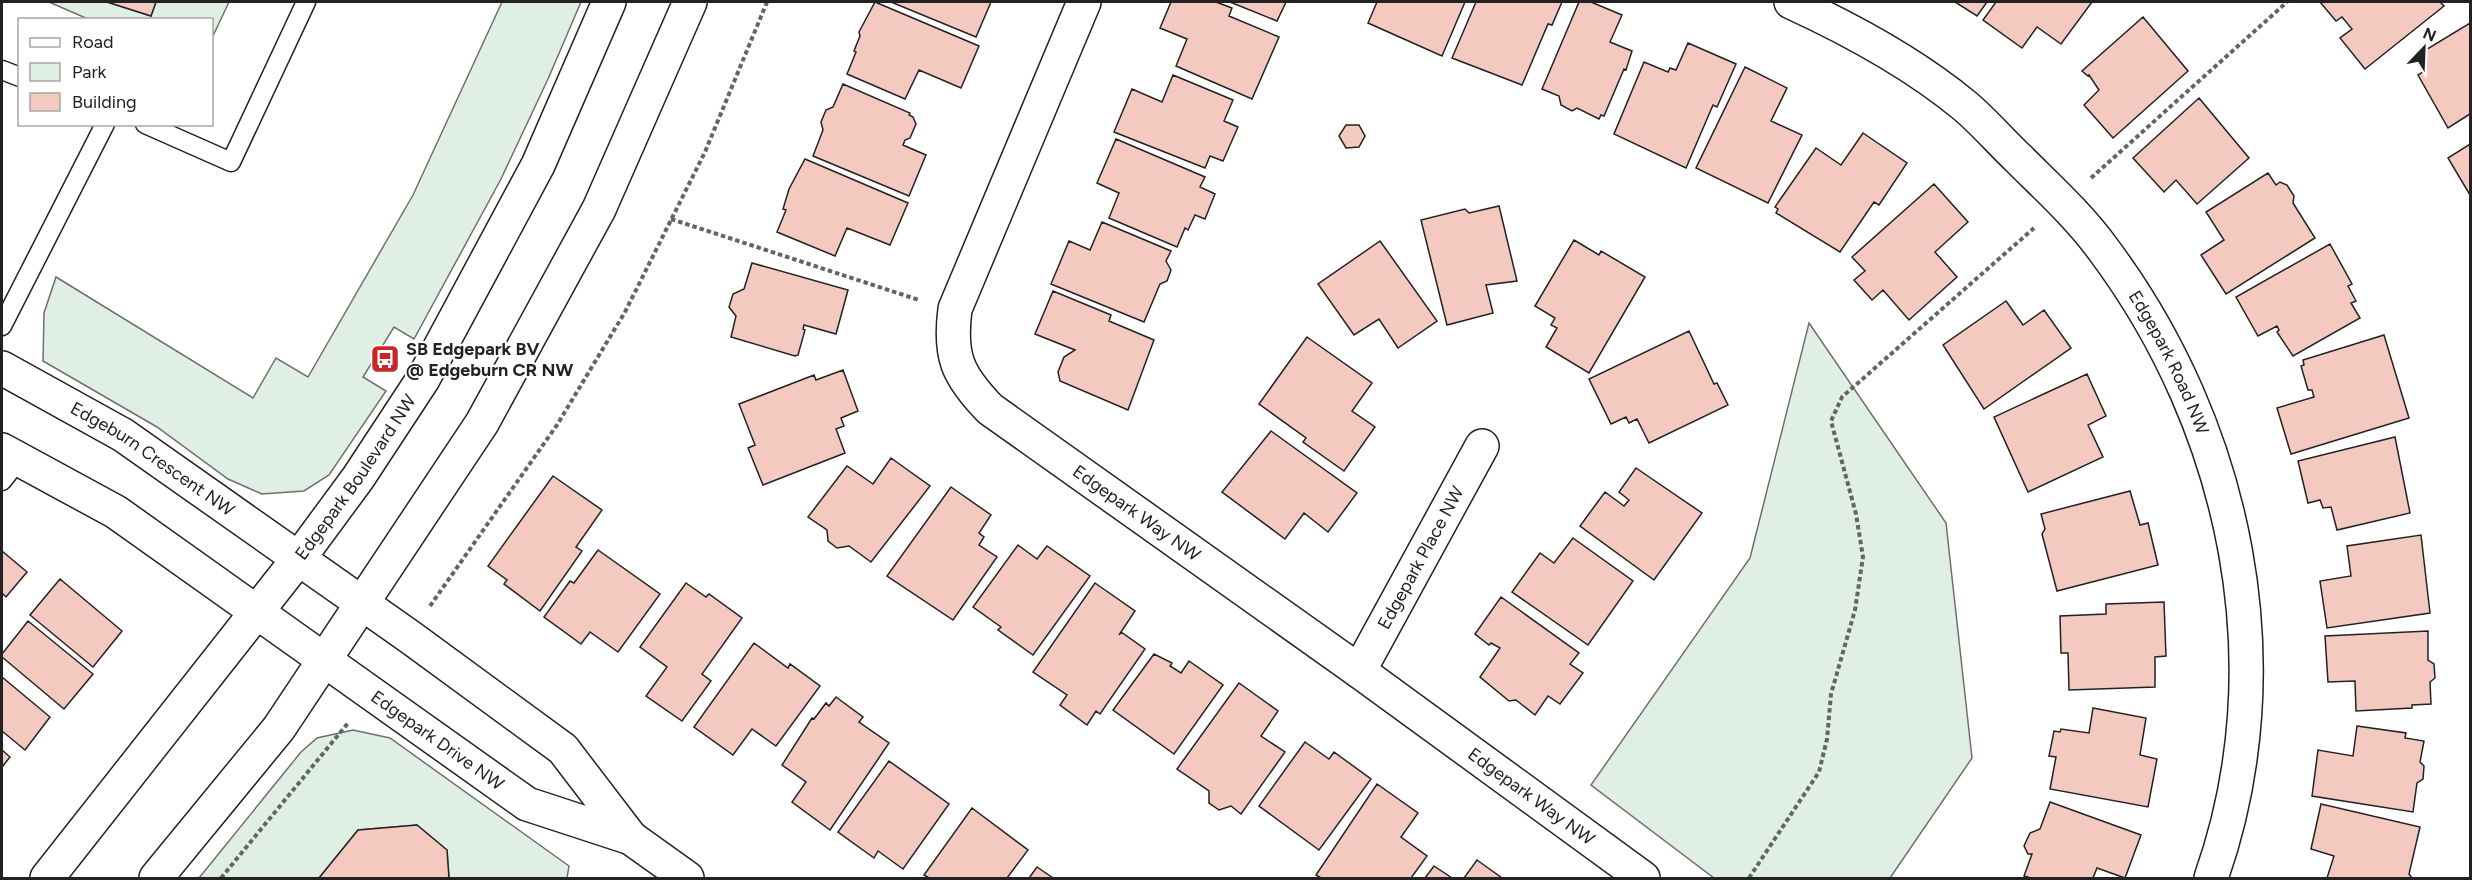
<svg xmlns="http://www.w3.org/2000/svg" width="2472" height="880" font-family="Figtree,sans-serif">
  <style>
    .green { fill: #e0efe3; stroke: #6f6f6f; stroke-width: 1.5 }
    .building { fill: #f3c9c0; stroke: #222; stroke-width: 1.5 }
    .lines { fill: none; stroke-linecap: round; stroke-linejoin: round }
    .service-casing { stroke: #222; stroke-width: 21 }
    .minor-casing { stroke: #222; stroke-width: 36 }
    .tertiary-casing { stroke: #222; stroke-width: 36 }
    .path { stroke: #646464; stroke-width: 4; stroke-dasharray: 4.5 3; stroke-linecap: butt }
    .service { stroke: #fff; stroke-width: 18 }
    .minor { stroke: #fff; stroke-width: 33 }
    .tertiary { stroke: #fff; stroke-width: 33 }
    .labels { text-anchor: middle; stroke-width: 4.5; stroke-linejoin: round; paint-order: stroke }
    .poi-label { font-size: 18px; font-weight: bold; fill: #222; stroke: #fff; text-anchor: start }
    .street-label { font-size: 18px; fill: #222; stroke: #fff }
  </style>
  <rect width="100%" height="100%" fill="#fff"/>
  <path class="green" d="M49 2H107L151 16 156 2H229L212 38V20L88 19Z
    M502 2H581L548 79 501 179 414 339 394 327 363 377 386 391 329 475 304 491 262 494 228 479 157 427 43 361 44 313 56 277 253 398 276 358 308 377 413 195Z
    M1809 323 1946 523 1972 758 1890 878H1714L1591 785 1750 558Z
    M353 730 390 738 569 866 567 878H449L447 850 417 825 358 830 319 878H199L301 752 317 738Z"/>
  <path class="building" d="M107 2H156L151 16Z
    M875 2 979 46 961 88 919 70 905 99 847 74 856 52 854 51 860 36 859 32Z
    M891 2H991L976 37Z
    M1171 2H1216L1232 8 1229 16 1279 37 1252 99 1176 66 1187 39 1160 28Z
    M1230 2H1286L1277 21Z
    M1377 2H1465L1442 56 1368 23Z
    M1476 2H1562L1552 25 1548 24 1522 85 1452 58Z
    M1579 2H1591L1622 15 1610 42 1632 51 1626 70 1624 69 1604 116 1601 115 1599 119 1577 108 1572 111 1561 105 1559 96 1542 89Z
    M1955 2H1987L1977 16Z
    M1996 2H2092L2061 44 2037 27 2022 48 1983 20Z
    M2320 2H2440L2444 6 2365 69 2340 38 2352 29 2342 17 2336 21Z
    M2143 17 2188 71 2113 138 2084 105 2099 90 2089 75 2088 76 2082 71Z
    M2470 23V114L2448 128 2418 75 2423 72 2414 57Z
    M1688 43 1736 64 1717 107 1713 105 1686 168 1614 134 1644 62 1668 72 1670 68 1676 70Z
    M1745 67 1787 88 1771 121 1802 135 1768 203 1696 168Z
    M1173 75 1233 100 1224 121 1238 127 1223 161 1210 156 1205 168 1114 132 1132 89 1162 102Z
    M843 84 910 113 909 115 913 117 916 124 910 138 905 140 903 145 926 155 909 196 813 156 823 130 821 122 826 110 833 107Z
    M2199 98 2249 158 2197 204 2176 180 2164 192 2133 158Z
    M1346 125H1359L1365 136 1359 147 1346 148 1339 136Z
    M1863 133 1907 163 1879 205 1874 202 1840 252 1776 213 1778 209 1775 207 1816 148 1841 165Z
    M1116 139 1205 177 1200 187 1215 194 1205 219 1195 215 1188 230 1185 228 1177 247 1109 218 1119 193 1097 183Z
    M2470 144V195L2448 158Z
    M805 159 908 203 890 245 847 228 835 256 777 232 786 210 783 209 789 189Z
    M2268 173 2276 185 2280 182 2287 185 2294 196 2293 203 2315 238 2226 294 2201 255 2224 240 2206 212Z
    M1934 184 1968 222 1935 252 1957 277 1909 320 1883 290 1872 300 1854 280 1865 271 1852 257Z
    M1499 206 1517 281 1486 285 1493 313 1447 325 1421 220 1465 209 1469 213Z
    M1102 222 1171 251 1166 261 1171 270 1167 281 1160 284 1144 322 1051 284 1069 241 1090 250Z
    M1574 240 1599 255 1601 251 1645 277 1589 373 1546 347 1557 328 1551 325 1555 318 1535 306Z
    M1380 241 1437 321 1398 348 1379 319 1354 335 1318 284Z
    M2330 244 2352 284 2348 286 2356 301 2351 303 2360 318 2293 356 2277 332 2279 330 2277 326 2258 336 2236 297Z
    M752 263 848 290 836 334 804 325 803 329 805 330 798 355 795 356 731 337 736 316 729 307 733 294 744 289Z
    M1053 291 1111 315 1109 321 1154 340 1128 410 1060 381 1058 372 1064 357 1075 350 1035 334Z
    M2006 301 2023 325 2044 310 2071 348 1984 409 1943 345Z
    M1689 331 1714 384 1717 383 1728 405 1649 443 1637 419 1629 423 1626 417 1611 424 1589 379Z
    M2384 335 2409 418 2291 454 2277 408 2314 397 2312 390H2308L2301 366 2304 365 2303 360Z
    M1307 337 1372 383 1352 411 1375 427 1344 471 1303 442 1306 438 1259 404Z
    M843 370 858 411 841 418 844 426 836 429 845 453 763 485 748 448 755 445 739 404 814 375 816 380Z
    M2087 374 2106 416 2088 425 2103 457 2028 492 1994 417Z
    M1271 431 1357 493 1328 532 1304 513 1285 539 1222 492Z
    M2395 437 2410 513 2337 530 2331 507 2323 508 2320 500 2308 503 2298 461Z
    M891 458 930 486 871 562 849 546 837 548 828 541 827 530 808 517 847 466 873 484Z
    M1636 468 1702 513 1654 580 1580 526 1605 492 1624 506 1629 500 1619 492Z
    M553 476 602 510 576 547 582 551 540 611 504 584 507 580 488 566Z
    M951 487 991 515 979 533 984 537 979 545 997 557 953 620 887 576Z
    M2130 491 2140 525 2148 523 2158 565 2057 591 2042 534 2045 529 2041 514Z
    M2421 535 2430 613 2327 628 2320 581 2351 576 2347 546Z
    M1573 538 1633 581 1588 645 1512 592 1540 553 1554 563Z
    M1018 545 1037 559 1047 546 1090 576 1033 655 998 630 1001 627 973 607Z
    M598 550 660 594 618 652 590 632 581 644 544 617 570 581 574 583Z
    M2 551 27 572 6 597 2 593Z
    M60 579 122 631 93 667 30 615Z
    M686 583 706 597 709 594 742 618 702 674 711 681 682 721 646 696 667 667 640 647Z
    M1095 583 1135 611 1119 635 1121 632 1145 649 1100 714 1096 711 1087 725 1060 705 1067 695 1033 672Z
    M1501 597 1579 653 1570 664 1583 673 1560 704 1548 696 1535 715 1516 700 1509 701 1480 677 1500 648 1491 643 1489 645 1475 634Z
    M2164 602 2166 656 2155 657V687L2069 690 2068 653H2061L2060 616 2106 614V604Z
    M28 621 93 674 64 709 2 657V654Z
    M2428 631V660L2434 664 2435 678 2430 682 2431 704 2412 705V708L2356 711 2355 681 2328 682 2325 636Z
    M754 643 788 668 790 664 820 686 776 746 752 729 733 755 694 727Z
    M1154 654 1172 663 1170 666 1181 673 1189 661 1223 685 1174 754 1113 710Z
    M2 677 50 717 25 750 2 731Z
    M1239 683 1278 711 1261 736 1285 752 1241 814 1231 806 1219 810 1209 803V791L1177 769Z
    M836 697 863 717 859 722 889 743 830 830 792 802 806 782 782 765 812 718 814 719 826 703 829 706Z
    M2093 708 2146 718 2140 755 2157 759 2148 807 2050 789 2056 757 2049 756 2054 731 2060 732 2061 729 2089 733Z
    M2357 726 2406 733 2405 738 2424 741 2420 762 2424 766 2423 779 2417 783 2413 812 2312 796 2318 750 2353 756Z
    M1305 742 1329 759 1334 752 1371 779 1319 850 1259 806Z
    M2 750 10 757 2 767Z
    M889 761 949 804 903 869 878 851 874 858 838 832Z
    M1377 784 1418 813 1401 837 1427 856 1411 878H1321L1316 875Z
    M2050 802 2141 835 2125 878 2097 868 2093 878H2031L2024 876 2032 854H2028L2024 846 2030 833 2040 829Z
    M2321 804 2420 827 2409 874 2412 878H2327L2334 856 2311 849Z
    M972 808 1028 850 1007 878H929L924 875Z
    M417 825 447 850 449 878H319L358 830Z
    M1477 860 1502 878H1464Z
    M1434 866 1452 878H1425Z
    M1037 867 1053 878H1029Z"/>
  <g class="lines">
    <g class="service-casing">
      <path id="service" d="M2 70 20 77
        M145 124 231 162 306 2
        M2 326 105 124
        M2 481 20 458"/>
    </g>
    <g class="minor-casing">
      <g id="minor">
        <path id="s1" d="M1084 2 955 309C949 356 957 375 990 409L1359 671 1643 878"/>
        <path id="s2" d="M1791 2C1852 30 1913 63 1965 106 1984 122 2001 142 2019 159 2048 188 2079 216 2103 249 2237 428 2286 666 2211 878"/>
        <path id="s3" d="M2 368 123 435 410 637 563 749 631 838"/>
        <path id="s4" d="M2 450 116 512 527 804 631 838 687 878"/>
        <path id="s5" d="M1359 671 1482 446"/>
      </g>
    </g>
    <g class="tertiary-casing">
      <g id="tertiary">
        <path id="s6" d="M47 878 299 558 358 478 423 379 538 165 609 2"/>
        <path d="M156 878 279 728 482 423 599 209 690 2"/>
      </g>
    </g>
    <path class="path" d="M2091 178 2287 2
      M671 219 919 300
      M430 606 557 425 625 312 705 152 767 2
      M221 878 348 723
      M1749 878 1819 772 1827 739 1831 694 1855 610 1863 557 1856 514 1831 421 1842 397 2034 228"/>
    <use href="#service" class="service"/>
    <use href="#minor" class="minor"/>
    <use href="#tertiary" class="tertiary"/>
  </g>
  <defs>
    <g id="bus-square" transform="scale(1.5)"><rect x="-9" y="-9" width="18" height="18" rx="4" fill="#c62828" stroke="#fff"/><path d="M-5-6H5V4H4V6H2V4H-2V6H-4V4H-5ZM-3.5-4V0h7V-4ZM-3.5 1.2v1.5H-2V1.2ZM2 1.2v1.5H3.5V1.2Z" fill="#fff"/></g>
  </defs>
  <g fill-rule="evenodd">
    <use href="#bus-square" x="385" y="359"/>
  </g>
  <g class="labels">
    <g class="poi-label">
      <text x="406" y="355">SB Edgepark BV<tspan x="406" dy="21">@ Edgeburn CR NW</tspan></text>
    </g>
    <g class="street-label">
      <text dy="6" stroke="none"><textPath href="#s2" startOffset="534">Edgepark Road NW</textPath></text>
      <text dy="6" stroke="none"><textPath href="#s3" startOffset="176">Edgeburn Crescent NW</textPath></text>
      <text dy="6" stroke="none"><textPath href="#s6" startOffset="506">Edgepark Boulevard NW</textPath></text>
      <text dy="6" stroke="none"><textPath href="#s1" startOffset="624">Edgepark Way NW</textPath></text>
      <text dy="6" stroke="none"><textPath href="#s5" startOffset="129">Edgepark Place NW</textPath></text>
      <text dy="6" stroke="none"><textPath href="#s4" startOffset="524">Edgepark Drive NW</textPath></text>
      <text dy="6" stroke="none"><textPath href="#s1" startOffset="1110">Edgepark Way NW</textPath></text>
    </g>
  </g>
  <rect width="2472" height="880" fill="none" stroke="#222222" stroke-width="6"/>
  <rect x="18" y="18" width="195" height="108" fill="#ffffff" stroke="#a7a7a7" stroke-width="1.5"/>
  <rect x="30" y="38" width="30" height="9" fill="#ffffff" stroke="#a7a7a7" stroke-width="1.5"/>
  <text x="72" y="48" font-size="18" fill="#222222">Road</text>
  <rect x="30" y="63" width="30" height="18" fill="#e0efe3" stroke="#a7a7a7" stroke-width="1.5"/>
  <text x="72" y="78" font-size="18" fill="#222222">Park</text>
  <rect x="30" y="93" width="30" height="18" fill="#f3c9c0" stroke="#a7a7a7" stroke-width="1.5"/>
  <text x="72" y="108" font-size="18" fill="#222222">Building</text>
  <g transform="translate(2424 48) rotate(23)" stroke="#ffffff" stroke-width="4.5" paint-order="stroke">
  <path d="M0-4.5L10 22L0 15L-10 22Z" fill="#222222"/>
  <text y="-9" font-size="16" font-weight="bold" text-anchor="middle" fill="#222222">N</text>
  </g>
</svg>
